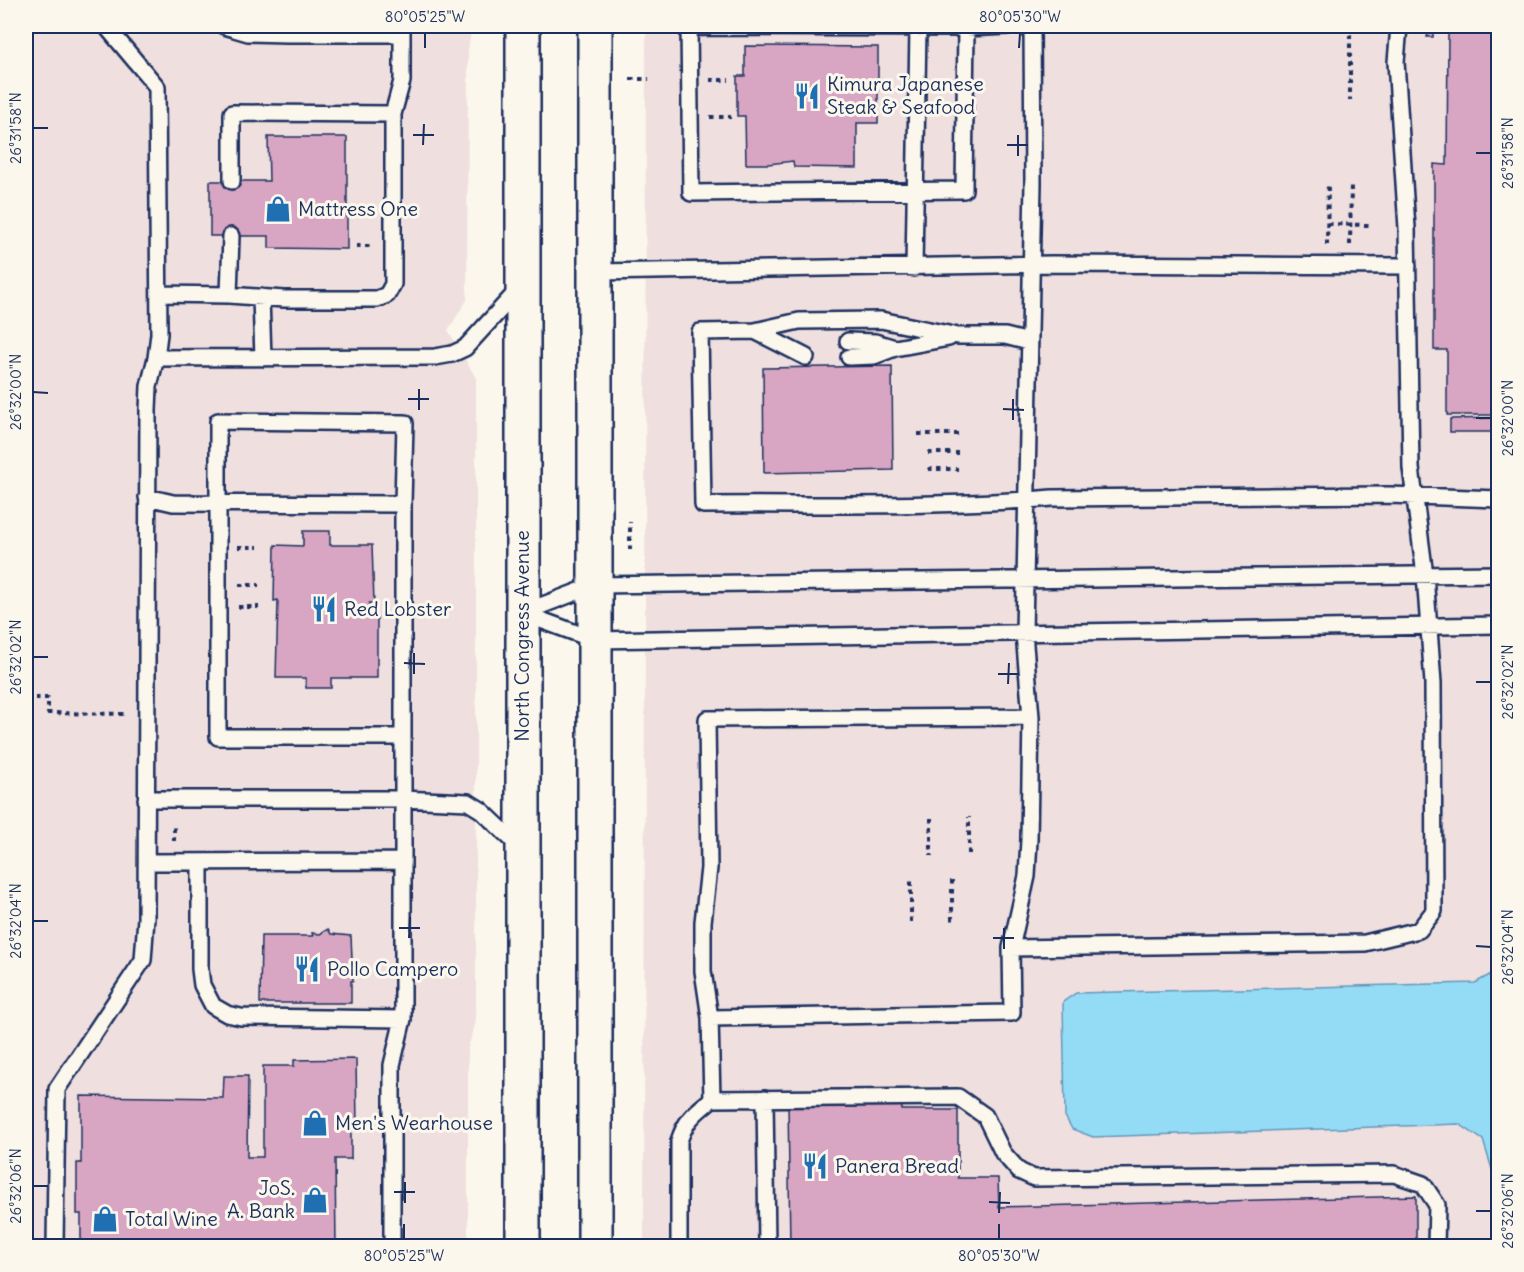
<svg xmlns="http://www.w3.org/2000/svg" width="1524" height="1272" font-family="Delius,sans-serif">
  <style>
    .built { fill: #f0dfdf }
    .water { fill: #94dcf6; stroke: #6497b9; stroke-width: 1.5 }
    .building { fill: #d8a6c2; stroke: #1b2f5e; stroke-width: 1.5 }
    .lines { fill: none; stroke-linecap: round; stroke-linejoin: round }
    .lane-casing { stroke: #1b2f5e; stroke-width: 20 }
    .secondary-casing { stroke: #1b2f5e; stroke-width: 38 }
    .path { stroke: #1b2f5e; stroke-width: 4; stroke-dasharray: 4.5 4.5; stroke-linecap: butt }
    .lane { stroke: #fbf7ec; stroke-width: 15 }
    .secondary { stroke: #fbf7ec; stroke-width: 33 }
    .ticks { fill: none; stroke: #1b2f5e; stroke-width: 2 }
    .labels { text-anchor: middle; stroke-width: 6; stroke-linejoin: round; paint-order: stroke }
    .poi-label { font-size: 20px; fill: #1b2f5e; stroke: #fbf7ec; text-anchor: start }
    .street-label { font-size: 20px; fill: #1b2f5e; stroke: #fbf7ec }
    .neatline { fill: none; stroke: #1b2f5e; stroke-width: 2 }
    .ticks-label { font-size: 15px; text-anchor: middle; fill: #1b2f5e }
  </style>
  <rect width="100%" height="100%" fill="#fbf7ec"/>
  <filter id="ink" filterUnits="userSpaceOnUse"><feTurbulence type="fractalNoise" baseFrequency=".0167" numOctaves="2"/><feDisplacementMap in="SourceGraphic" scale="12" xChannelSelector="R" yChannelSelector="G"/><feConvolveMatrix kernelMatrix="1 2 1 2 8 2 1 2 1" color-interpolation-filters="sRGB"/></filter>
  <g filter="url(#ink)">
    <path class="built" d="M26 26H472L468 50 467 300 448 330 476 378V1021L468 1048V1246H26Z
      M646 26H1498V1246H644Z"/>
    <path class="water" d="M1498 968V1189L1483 1140 1459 1124 1093 1137 1072 1129 1065 1116 1063 1002 1076 993 1475 983 1497 971Z"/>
    <path class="building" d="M1430 26H1498V415H1447V350H1434V164L1447 165 1448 32H1433V37H1427Z
      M745 46 878 47V123H857V168L794 167 793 161 768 164H746L745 116H737V76H745Z
      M268 137H347V249L269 248V236H210V181H269Z
      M892 366 893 470 764 473 763 368Z
      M1498 418V432H1450V419Z
      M303 531H330V545H372L374 603H369V616H377V678H331V688H306V678H276L278 600 274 601 275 545 303 546Z
      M328 929 331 934 351 936 353 981H351V1003H260L261 936H313L312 933 320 934Z
      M356 1059 357 1126H351V1159H335L336 1246H81V1214H77V1163H81V1096L223 1098 224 1076H248L247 1157H263V1066H294V1060Z
      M901 1101 902 1110H958V1178H998L999 1207 1416 1196V1246H790L788 1102Z"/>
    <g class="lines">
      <g class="lane-casing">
        <path id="lane" d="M224 26 248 33 287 34
          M278 26 287 34H402
          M966 28 964 190 691 193 689 27 966 28 1008 26
          M232 181V113L393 114
          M914 268 918 28
          M596 272 1052 264 1408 266
          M159 294 229 295 284 299H377L387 295 393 284V114L402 81V26
          M229 295 231 236
          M261 297 263 358
          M755 331 806 357
          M848 341 875 342 895 348
          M1029 342 1005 336H958L881 320 799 321 755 331 700 332 703 505C819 504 936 508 1052 498L1389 495 1498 499
          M849 357 874 356 895 348 949 338
          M156 358 435 357 452 354 465 348 519 289
          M147 497 173 503 403 504
          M522 613 595 585 1498 574
          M522 613 595 640 1498 625
          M1031 717 1024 633 1033 183 1032 26
          M146 799H402L468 802 481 810 521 848
          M147 862 403 861
          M200 862V969L202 985 213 1006 227 1014 241 1017 403 1019
          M1011 948 1365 943 1419 930 1434 911 1433 683 1425 575 1411 468 1407 228 1396 62 1399 26
          M765 1098 767 1246
          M712 1099 958 1097 985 1116 1003 1153 1019 1171 1034 1178 1394 1174 1423 1184 1437 1205 1436 1246
          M55 1246 57 1089 143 960 146 918 148 410 149 386 156 358 159 334 157 87 106 26
          M392 1246V1065L403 1019V504L405 423 218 421V737H403
          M679 1246V1141C686 1119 695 1113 712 1099L710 1018 703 971V922L709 868 707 719 1031 717 1029 840 1027 876 1011 948 1012 1013 710 1018"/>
      </g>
      <g class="secondary-casing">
        <path id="secondary" d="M523 1246V26
          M595 1246V26"/>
      </g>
      <path class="path" d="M1347 26 1350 35V100
        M630 79H649
        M710 80H729
        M710 117H731
        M1328 224 1369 225
        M1327 245 1328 183
        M1350 245 1351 183
        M356 246H373
        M918 434H958
        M928 453H958
        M928 469H958
        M238 547H258
        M630 550V522
        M239 585H259
        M238 607H259
        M26 698H48V713L126 714
        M931 818V856
        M174 841V826
        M969 854V817
        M952 880V921
        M911 922V881"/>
      <use href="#lane" class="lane"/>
      <use href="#secondary" class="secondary"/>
    </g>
  </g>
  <path class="ticks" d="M425 48V33M1019 48 1020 33M33 128H48M413 135H434M423 145 424 124M1007 145H1028M1476 153H1491M1018 156V135M33 392 48 393M408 399H429M1003 409 1024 410M419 410V389M1476 418H1491M1013 420V399M33 657H48M404 663 425 664M414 674V653M998 674H1019M1476 682H1491M1008 684 1009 663M33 921H48M399 928H420M409 938 410 917M993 938H1014M1476 946 1491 947M1004 949V928M33 1186H48M394 1192H415M989 1202 1010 1203M405 1203V1182M1476 1211H1491M999 1213 1000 1192M404 1239V1224M999 1239V1224"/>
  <defs>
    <g id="restaurant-bare" transform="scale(2.07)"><path d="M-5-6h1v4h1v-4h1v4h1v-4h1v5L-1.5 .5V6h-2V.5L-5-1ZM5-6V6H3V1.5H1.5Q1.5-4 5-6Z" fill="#1f6fb2" stroke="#fbf7ec" stroke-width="2.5" paint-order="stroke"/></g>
    <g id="shop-bare" transform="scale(2.07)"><path d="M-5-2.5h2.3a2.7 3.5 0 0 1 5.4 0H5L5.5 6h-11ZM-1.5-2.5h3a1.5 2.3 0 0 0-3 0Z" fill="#1f6fb2" stroke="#fbf7ec" stroke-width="2.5" paint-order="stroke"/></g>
  </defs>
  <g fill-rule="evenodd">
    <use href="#restaurant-bare" x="807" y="96"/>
    <use href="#shop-bare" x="278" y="209"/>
    <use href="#restaurant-bare" x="324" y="609"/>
    <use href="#restaurant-bare" x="307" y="969"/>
    <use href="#shop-bare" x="315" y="1123"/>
    <use href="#restaurant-bare" x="815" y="1166"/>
    <use href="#shop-bare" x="315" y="1200"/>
    <use href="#shop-bare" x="105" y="1219"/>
  </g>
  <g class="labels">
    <g class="poi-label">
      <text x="827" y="91">Kimura Japanese<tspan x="827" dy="23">Steak &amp; Seafood</tspan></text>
      <text x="298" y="216">Mattress One</text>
      <text x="344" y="616">Red Lobster</text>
      <text x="327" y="976">Pollo Campero</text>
      <text x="335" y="1130">Men's Wearhouse</text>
      <text x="835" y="1173">Panera Bread</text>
      <text x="295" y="1195" text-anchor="end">JoS.<tspan x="295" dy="23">A. Bank</tspan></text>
      <text x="125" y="1226">Total Wine</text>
    </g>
    <g class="street-label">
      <text transform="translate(522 636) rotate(-90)" y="7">North Congress Avenue</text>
    </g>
  </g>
  <rect width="1524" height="1272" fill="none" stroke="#fbf7ec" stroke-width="66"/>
  <rect x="33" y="33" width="1458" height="1206" class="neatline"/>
  <g class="ticks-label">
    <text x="425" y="22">80°05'25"W</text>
    <text x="1020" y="22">80°05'30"W</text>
    <text transform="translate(16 128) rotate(-90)" y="5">26°31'58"N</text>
    <text transform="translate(1508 153) rotate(-90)" y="5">26°31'58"N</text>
    <text transform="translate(16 392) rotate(-90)" y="5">26°32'00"N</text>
    <text transform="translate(1508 418) rotate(-90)" y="5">26°32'00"N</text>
    <text transform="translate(16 657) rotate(-90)" y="5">26°32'02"N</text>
    <text transform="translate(1508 682) rotate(-90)" y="5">26°32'02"N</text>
    <text transform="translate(16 921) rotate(-90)" y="5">26°32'04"N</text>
    <text transform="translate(1508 947) rotate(-90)" y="5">26°32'04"N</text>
    <text transform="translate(16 1186) rotate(-90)" y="5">26°32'06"N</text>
    <text transform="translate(1508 1211) rotate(-90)" y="5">26°32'06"N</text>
    <text x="404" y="1261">80°05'25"W</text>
    <text x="999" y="1261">80°05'30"W</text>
  </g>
</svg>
